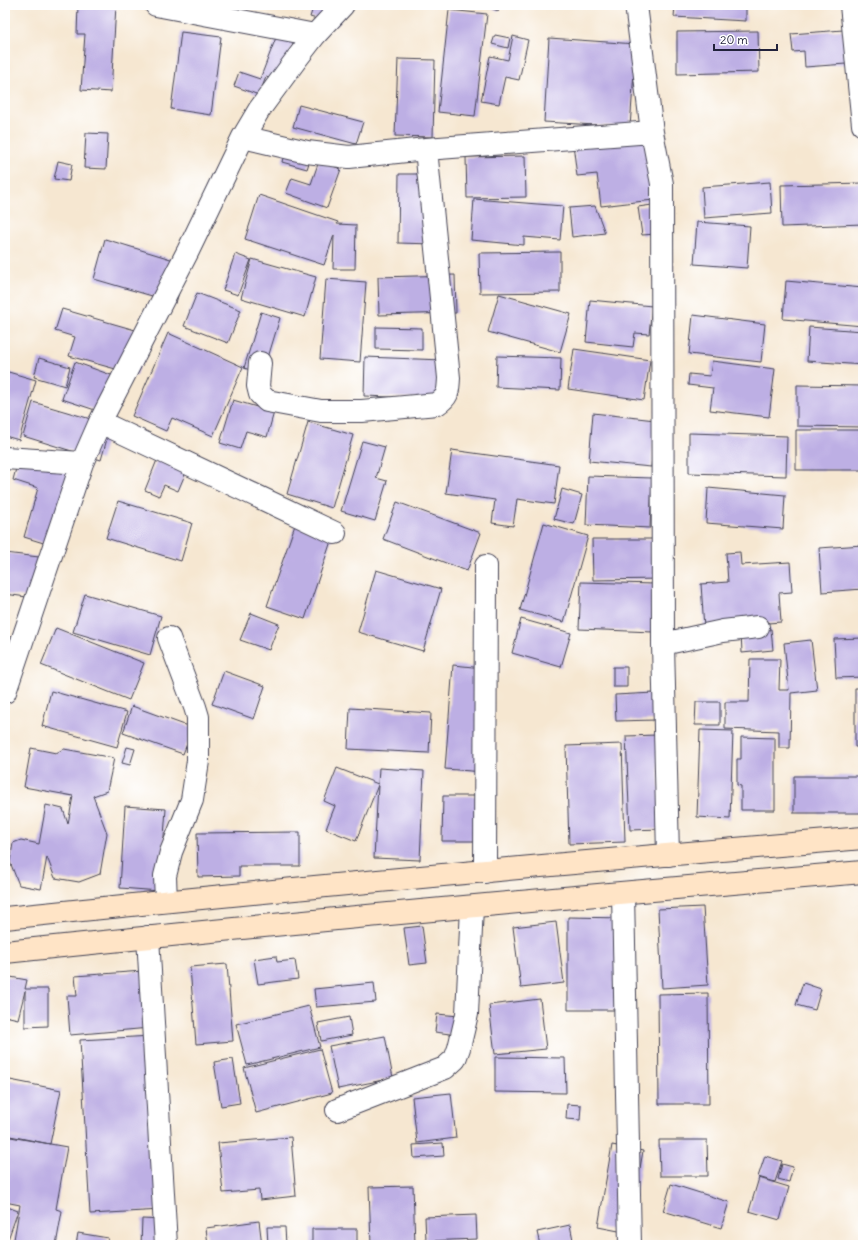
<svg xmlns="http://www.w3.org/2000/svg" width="868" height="1250" font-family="Delius,sans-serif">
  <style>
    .building { fill: #bdafe4 }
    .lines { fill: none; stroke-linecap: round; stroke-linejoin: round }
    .street-casing { stroke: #424052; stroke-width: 24 }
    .secondary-casing { stroke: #424052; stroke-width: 24 }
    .street { stroke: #fff; stroke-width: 22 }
    .secondary { stroke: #ffe4c6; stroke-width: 22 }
  </style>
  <rect width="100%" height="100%" fill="#fff"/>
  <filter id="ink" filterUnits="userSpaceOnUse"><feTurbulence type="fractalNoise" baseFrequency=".025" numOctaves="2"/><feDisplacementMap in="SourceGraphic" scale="8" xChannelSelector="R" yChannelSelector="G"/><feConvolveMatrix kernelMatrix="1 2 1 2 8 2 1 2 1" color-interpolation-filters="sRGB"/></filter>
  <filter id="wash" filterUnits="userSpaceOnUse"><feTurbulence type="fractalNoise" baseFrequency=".012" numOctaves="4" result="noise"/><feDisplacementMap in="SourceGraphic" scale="16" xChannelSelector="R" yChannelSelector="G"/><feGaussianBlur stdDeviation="0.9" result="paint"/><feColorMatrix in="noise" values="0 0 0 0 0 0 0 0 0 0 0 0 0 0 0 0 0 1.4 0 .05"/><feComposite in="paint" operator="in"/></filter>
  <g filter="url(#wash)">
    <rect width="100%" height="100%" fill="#f6e7d1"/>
    <g id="blocks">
      <path class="building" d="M78 5H116L111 92 81 90 85 34H77Z
        M314 5H344L338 25 310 17Z
        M483 5H500L498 11Z
        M675 5H746V21L674 17Z
        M449 10 487 14 475 116 438 112Z
        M843 30 846 64 805 67 804 51 793 52 791 34Z
        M758 31 759 72 677 74V32Z
        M181 32 221 37 211 115 171 109Z
        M277 35 294 41 280 82 266 77 259 95 234 86 239 72 260 79Z
        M495 35 510 38 508 48 492 44Z
        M513 36 528 40 519 80 505 77 499 104 481 101 490 56 508 60Z
        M549 38 636 44 630 127 544 122Z
        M398 59 435 60 433 137 395 136Z
        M299 105 363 122 356 144 293 127Z
        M86 133 108 134 106 169 84 168Z
        M645 136 653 200 601 206 597 174 577 176 573 144Z
        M285 150 311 157 307 169 282 162Z
        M525 156 526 197 467 198 466 157Z
        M58 161 72 164 69 181 54 179Z
        M319 161 341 169 327 208 286 193 292 178 311 184Z
        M399 174H434V244L398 243Z
        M770 182 772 213 704 218 702 187Z
        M863 183V224L782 227 781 185Z
        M259 195 338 222 337 224 356 225 355 269H333L334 235 324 265 245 239Z
        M474 199 563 206 560 240 524 237V245L471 240Z
        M652 205 656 234 642 235 638 207Z
        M595 206 605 233 572 237 569 208Z
        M697 222 750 226 747 268 694 264Z
        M105 239 187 264 176 303 94 279Z
        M560 252V292L480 293 479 253Z
        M235 254 251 260 238 295 223 290Z
        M252 259 316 277 305 317 241 298Z
        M455 275 456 313 379 315 378 277Z
        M326 279 366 282 360 362 320 359Z
        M786 281 863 288V326L783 319Z
        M197 293 241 310 228 343 184 326Z
        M499 294 571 314 560 352 488 332Z
        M590 300 652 306 649 334 635 333 633 347 586 342Z
        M62 309 149 334 137 375 69 356 75 337 55 331Z
        M261 312 280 318 263 374 244 368Z
        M693 315 765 324 761 362 689 354Z
        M376 327 422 328V350L376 349Z
        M809 327 863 331V365L807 361Z
        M168 333 243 367 213 436 172 418 166 431 132 416Z
        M574 349 650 360 644 400 568 389Z
        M497 356 561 358 560 390 496 387Z
        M365 357 443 360 442 399 364 396Z
        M39 358 70 367 65 386 34 377Z
        M712 361 775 369 769 417 710 410 713 388 688 385 689 374 710 376Z
        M75 362 125 380 113 416 62 399Z
        M5 371 36 380 19 440 5 436Z
        M797 385 863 386V427L797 426Z
        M233 400 274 412 267 437 246 431 240 449 220 443Z
        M33 402 111 425 101 460 23 436Z
        M593 413 655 420 651 467 589 461Z
        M308 422 353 435 332 508 287 494Z
        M796 430H863V470H796Z
        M689 433 787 436 786 476 689 473Z
        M362 441 385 447 376 478 387 481 375 521 341 511Z
        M452 450 559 465 554 504 517 499 513 526 492 523 495 500 446 493Z
        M19 457 71 473 50 545 24 537 38 488 13 480Z
        M157 460 186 472 178 491 164 485 159 496 145 490Z
        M588 476 652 478 650 528 586 525Z
        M708 488 785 495 783 529 706 523Z
        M562 489 582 495 574 524 554 519Z
        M118 501 192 523 181 561 106 538Z
        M397 502 481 533 467 571 383 539Z
        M544 523 588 536 564 622 520 610Z
        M295 525 332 538 305 619 267 606Z
        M592 539H660L661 579 593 580Z
        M863 545V589L822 592 819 548Z
        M740 552 741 565 790 562 792 592 779 593 781 622 704 628 701 584 728 582 726 553Z
        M5 553 39 557 34 598 5 594Z
        M376 570 441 589 423 651 358 632Z
        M581 582 654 584 653 632 579 629Z
        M85 594 161 616 150 655 73 632Z
        M251 613 279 624 269 650 240 640Z
        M521 619 571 633 561 667 512 653Z
        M56 628 144 663 129 700 41 665Z
        M771 629 773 650 742 653 741 632Z
        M863 638V677L836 678 834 639Z
        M811 640 817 690 791 693 790 748H779V731L725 729V702H749L750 659H780L779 690H789L784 643Z
        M453 665 493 669 484 772 445 769Z
        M613 667H627V687H613Z
        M224 671 265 686 254 719 212 704Z
        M855 688H863V747H855Z
        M51 691 127 712 117 747 42 726Z
        M654 693 656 720 616 721 615 695Z
        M696 702H720V725H695Z
        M132 706 193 728 183 754 123 733Z
        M350 708 431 713 429 753 348 749Z
        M700 730 733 731 730 819 697 817Z
        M657 735 661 829 630 830 626 736Z
        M741 737 775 738V810H741V786L737 785V759H741Z
        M622 744 625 842 569 844 566 746Z
        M127 747 135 749 130 765 122 763Z
        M31 748 56 753 64 749 114 758 107 791 93 796 107 833 100 874 79 882 55 878 47 857 41 889 19 885 10 862 13 843 21 840 39 844 46 805 63 809 68 824 73 796 24 787Z
        M337 768 378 784 379 768 424 771 420 860 374 858 378 785 356 841 326 829 335 806 324 801Z
        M794 776H863V813H794Z
        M443 796H484L483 841H442Z
        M125 806 166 809 160 891 120 888Z
        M300 832V866H239V876L198 877 197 833Z
        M703 907 708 985 662 988 658 909Z
        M568 917 624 918 623 1010H568Z
        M556 922 564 983 521 988 513 927Z
        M422 926 427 963 409 965 404 928Z
        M276 956 277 962 295 960 298 979 258 984 254 959Z
        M227 964 233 1041 196 1044 190 967Z
        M156 970 161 1027 70 1035 67 996H77L75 976Z
        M5 976 27 980 25 989H48V1026L25 1027V991L18 1019 5 1016Z
        M374 983 376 1002 316 1007 314 989Z
        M803 983 821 989 815 1010 796 1005Z
        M708 993 709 1104H659L658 994Z
        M540 999 546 1049 495 1054 489 1005Z
        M309 1006 320 1047 247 1065 236 1024Z
        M437 1014 459 1016 457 1035 435 1032Z
        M349 1017 352 1035 321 1041 318 1023Z
        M152 1036 162 1210 90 1214 80 1040Z
        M385 1036 393 1078 338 1089 329 1046Z
        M320 1049 332 1093 256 1113 244 1068Z
        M495 1057 565 1058 566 1093 495 1092Z
        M233 1059 240 1103 221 1106 214 1062Z
        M5 1079 61 1090 50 1144 5 1135Z
        M451 1093 456 1138 417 1143 412 1097Z
        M567 1104 581 1105 580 1120 566 1119Z
        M5 1136 67 1147 56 1209 62 1211 56 1245H13L20 1205 5 1202Z
        M291 1137 296 1196 260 1200 259 1190 223 1193 218 1143Z
        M659 1140H707L708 1176H660Z
        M443 1143 444 1156 414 1158 413 1145Z
        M612 1145 643 1151 629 1233 598 1227Z
        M765 1156 782 1161 775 1182 758 1177Z
        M782 1164 793 1167 789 1182 778 1179Z
        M759 1178 789 1187 780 1220 749 1211Z
        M671 1184 729 1202 721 1228 663 1211Z
        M413 1186 415 1245H371L369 1187Z
        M5 1206 18 1211 6 1245H5Z
        M476 1215 477 1239 426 1241 425 1217Z
        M142 1219 163 1220 162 1245H141Z
        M259 1221 262 1245H208L206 1228Z
        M570 1225 574 1245H540L537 1232Z
        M267 1227H285L286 1245H268Z
        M312 1229H357V1245H312Z
        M78 1233 108 1238 107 1245H76Z"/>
    </g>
  </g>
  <g filter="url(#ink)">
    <use href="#blocks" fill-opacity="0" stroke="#424052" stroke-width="1"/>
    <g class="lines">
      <g class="street-casing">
        <path id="street" d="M156 5 315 35
          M636 5 652 132 662 184 663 644 668 855
          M851 5 863 125
          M243 137 307 152 349 157 426 149 652 132
          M260 363 258 386 260 394 267 401 321 411H362L437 404C449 396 448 392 449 378L426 149
          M100 422 335 533
          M5 458 82 463
          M663 644 723 631 758 627
          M5 692 82 463 100 422 188 251 243 137 259 110 295 61 315 35 343 5
          M485 872 486 566
          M623 893 630 1245
          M166 901 165 876 171 852 192 800 198 761V717L195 707 169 638
          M148 937 166 1245
          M337 1110 445 1068 455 1059 459 1048 467 1014 472 907"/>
      </g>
      <g class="secondary-casing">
        <path id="secondary" d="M5 918C291 888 577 862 863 838
          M5 952C291 922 577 896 863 872"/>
      </g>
      <use href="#street" class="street"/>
      <use href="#secondary" class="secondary"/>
    </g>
  </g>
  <rect width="868" height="1250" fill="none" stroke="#fff" stroke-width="20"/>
  <path d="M714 44v6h63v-6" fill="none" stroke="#22223b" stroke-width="2"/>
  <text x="720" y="44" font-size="12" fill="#22223b" stroke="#ffffff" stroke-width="3" paint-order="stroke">20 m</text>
</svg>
